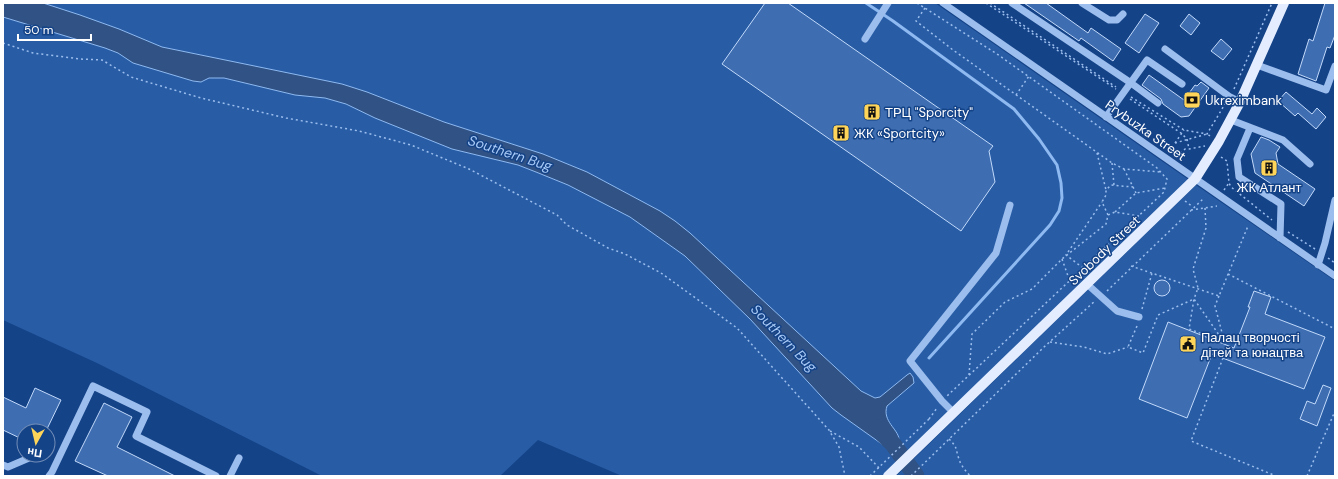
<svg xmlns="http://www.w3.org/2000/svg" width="1338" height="479" font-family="'DM Sans',sans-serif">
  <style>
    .green { fill: #285da6 }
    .water { fill: #305284; stroke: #8eb9f1 }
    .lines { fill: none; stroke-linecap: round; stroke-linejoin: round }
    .stream { stroke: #8eb9f1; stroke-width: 3 }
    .river { stroke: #305284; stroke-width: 17 }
    .building { fill: #3e6eb1; stroke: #c2d9fa }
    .path { stroke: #9cbeee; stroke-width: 1.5; stroke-dasharray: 2 3; stroke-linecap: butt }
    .minor { stroke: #9cbeee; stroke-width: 7 }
    .major { stroke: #e3edff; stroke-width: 10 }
    .path-bridge { stroke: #9cbeee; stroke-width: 1.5; stroke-dasharray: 2 3; stroke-linecap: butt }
    .labels { text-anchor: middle; stroke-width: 3; stroke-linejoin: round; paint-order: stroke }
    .poi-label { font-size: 13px; fill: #fff; stroke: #154388; text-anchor: start }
    .street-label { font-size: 13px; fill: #fff; stroke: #154388 }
    .water-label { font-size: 14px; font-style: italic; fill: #a7c9f6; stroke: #154388 }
  </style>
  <rect width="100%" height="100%" fill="#154388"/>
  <path class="green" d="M3 3H935L1189 180 883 476H622L538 440 500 476H322L97 363 3 320Z
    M1196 185 1335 281V476H896Z"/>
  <path class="water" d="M3 3H43L80 15 119 29 162 47 342 84 367 92 444 122 543 154 587 172 660 211 675 221 690 233 861 391 875 398 880 397 907 375 910 373 913 377 914 383 887 406C882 421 898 429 899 439L889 448 886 447 841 415 832 408 750 319 685 256 630 217 568 185 536 172 518 165 452 149 375 118 346 104 325 98 295 95 224 78H209L201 82 193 81 133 63 118 53 105 48 3 17Z"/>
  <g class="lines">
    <path class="stream" d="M866 3 893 21 1014 109 1039 139 1057 165 1061 183 1062 198 1059 211 1050 225 929 358"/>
    <path class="river" d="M877 428 893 444 916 476"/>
  </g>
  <path class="building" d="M765 3H788L993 146 989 151 995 182 961 231 722 64Z
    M1024 3H1046L1088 33 1091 28 1121 49 1113 61 1081 38 1079 41Z
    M1325 3H1335V35L1330 48 1327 47 1316 81 1298 74 1309 39 1313 41Z
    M1145 14 1159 23 1139 53 1125 43Z
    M1189 14 1200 23 1191 35 1180 26Z
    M1221 39 1232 49 1223 60 1211 51Z
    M1149 75 1184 100 1195 85 1197 86 1201 82 1209 88 1189 116 1181 117 1163 104 1161 99 1142 85Z
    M1286 92 1312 114 1317 108 1326 117 1316 129 1298 113 1295 116 1278 101Z
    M1261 137 1269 140 1280 147 1276 153 1278 164 1315 189 1304 206 1255 173 1251 154Z
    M1154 288a8 8 0 1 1 16 0a8 8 0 1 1-16 0Z
    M1254 291 1271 297 1265 314 1325 337 1304 389 1212 354 1187 418 1139 399 1168 322 1234 348 1250 307H1248Z
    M1323 385 1331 388 1317 426 1300 419 1307 401 1315 404Z
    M35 388 61 400 46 431H24V440L3 430V397L26 408Z
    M104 403 132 417 117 447 175 476H108L75 461Z"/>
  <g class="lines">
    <path class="path" d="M917 3 997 54 1157 168 1167 179 1164 192 947 396
      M986 3 1116 89
      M990 3 1116 87
      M925 8 916 21 953 50 1112 163 1124 169 1161 172
      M3 43 33 53 80 59 102 60 131 77 201 98 286 118 359 131 411 145 469 169 557 215 567 225 608 248 625 254 661 273 737 328 829 430 839 447 845 476
      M1234 89 1272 3
      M1016 95 1029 76
      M1131 97 1184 130 1207 134 1225 104
      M1130 99 1181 133 1187 139 1189 149
      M1175 143 1207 134 1210 136
      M1175 143 1184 130
      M1097 153 1106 190
      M1177 157 1185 149H1189L1205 146
      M1221 157 1227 161 1229 183 1231 187 1272 220
      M1112 163 1114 185
      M1124 169 1136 193
      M1224 190 1229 183
      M1185 201 1193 207
      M1205 208 1206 228 1193 269 1198 288 1194 299 1224 342
      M1191 210 1217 206
      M1115 212 1136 193 1165 188
      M1108 215 1102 202 1106 195V190L1111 185 1133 187
      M1288 232 1315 249
      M1328 258 1335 263
      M1062 259 1068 276
      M1131 266 1219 296 1248 226
      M1083 268 1066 255 1102 202
      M1228 274 1335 329
      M1107 291 1203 199
      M1219 296 1215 306 1225 344
      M1142 309 1152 273
      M1137 326 1128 347 1143 353 1158 315 1194 299 1189 329 1224 342
      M1050 342 1084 347 1107 354 1128 347
      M1223 358 1191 441 1276 476
      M969 375 972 334 1005 302 1032 289 1062 259 1106 224 1108 215 1115 212 1139 216
      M929 419 937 408
      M830 431 859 447 881 470
      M949 439C958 448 955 448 959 459 961 466 966 471 970 476
      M911 476 1044 347 1095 301
      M1307 476 1335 411"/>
    <path class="minor" d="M943 3 1335 276
      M1012 3 1131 83 1158 103
      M1082 3 1109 20H1117L1123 14
      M865 39 888 3
      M1165 49 1230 97 1240 102
      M1257 65 1326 90 1335 66
      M1106 117 1147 60 1182 84
      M1231 120 1283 140 1310 164
      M1250 128 1237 159 1239 177 1281 204 1280 238
      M1318 265 1325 243 1335 200
      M1087 284 1117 311 1139 317
      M954 413 942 401 910 361 996 253 1010 205
      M3 465 8 467 36 455
      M49 476 52 472 93 386 147 412 136 436 216 476
      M230 476 239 458"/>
    <path class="major" d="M888 476 1195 179 1219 141 1240 102 1284 3"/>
    <path class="path-bridge" d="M870 476 929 419"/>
  </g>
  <defs>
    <g id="bank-square" transform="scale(0.9)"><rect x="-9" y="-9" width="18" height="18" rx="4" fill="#ffd559" stroke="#154388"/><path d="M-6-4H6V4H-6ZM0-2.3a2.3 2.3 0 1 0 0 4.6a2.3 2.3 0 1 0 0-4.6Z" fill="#111"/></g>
    <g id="building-square" transform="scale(0.9)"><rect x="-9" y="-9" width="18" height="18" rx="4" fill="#ffd559" stroke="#154388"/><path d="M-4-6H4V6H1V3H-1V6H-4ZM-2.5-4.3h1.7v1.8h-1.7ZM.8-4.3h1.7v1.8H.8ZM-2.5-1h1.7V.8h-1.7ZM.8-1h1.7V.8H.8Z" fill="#111"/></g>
    <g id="civic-square" transform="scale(0.9)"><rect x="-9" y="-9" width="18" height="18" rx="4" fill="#ffd559" stroke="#154388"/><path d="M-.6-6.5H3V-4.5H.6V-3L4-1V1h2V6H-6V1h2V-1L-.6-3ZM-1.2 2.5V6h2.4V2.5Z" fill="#111"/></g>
  </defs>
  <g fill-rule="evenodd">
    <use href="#bank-square" x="1192" y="100"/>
    <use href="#building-square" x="872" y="112"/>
    <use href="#building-square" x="841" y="133"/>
    <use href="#building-square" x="1269" y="168"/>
    <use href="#civic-square" x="1188" y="344"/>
  </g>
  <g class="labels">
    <g class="poi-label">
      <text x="1205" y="105">Ukreximbank</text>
      <text x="885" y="117">ТРЦ "Sporcity"</text>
      <text x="854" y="138">ЖК «Sportcity»</text>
      <text x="1269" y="192" text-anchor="middle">ЖК Атлант</text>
      <text x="1201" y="342">Палац творчості<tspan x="1201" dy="15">дітей та юнацтва</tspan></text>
    </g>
    <g class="street-label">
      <text transform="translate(1146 130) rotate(35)" y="5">Prybuzka Street</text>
      <text transform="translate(1104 250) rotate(-44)" y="5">Svobody Street</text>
    </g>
    <g class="water-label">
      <text transform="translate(510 153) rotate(18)" y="5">Southern Bug</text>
      <text transform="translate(784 338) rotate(46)" y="5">Southern Bug</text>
    </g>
  </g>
  <rect width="1338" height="479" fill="none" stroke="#ffffff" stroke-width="8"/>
  <g transform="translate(36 443) rotate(188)"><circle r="19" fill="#154388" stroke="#738eb8"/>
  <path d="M0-3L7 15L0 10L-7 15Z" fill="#ffd559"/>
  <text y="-6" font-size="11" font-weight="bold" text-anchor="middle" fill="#ffffff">Пн</text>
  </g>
  <path d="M18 34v6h73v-6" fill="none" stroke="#ffffff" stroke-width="2"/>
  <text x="24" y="34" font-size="12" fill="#ffffff" stroke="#154388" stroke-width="3" paint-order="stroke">50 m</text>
</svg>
